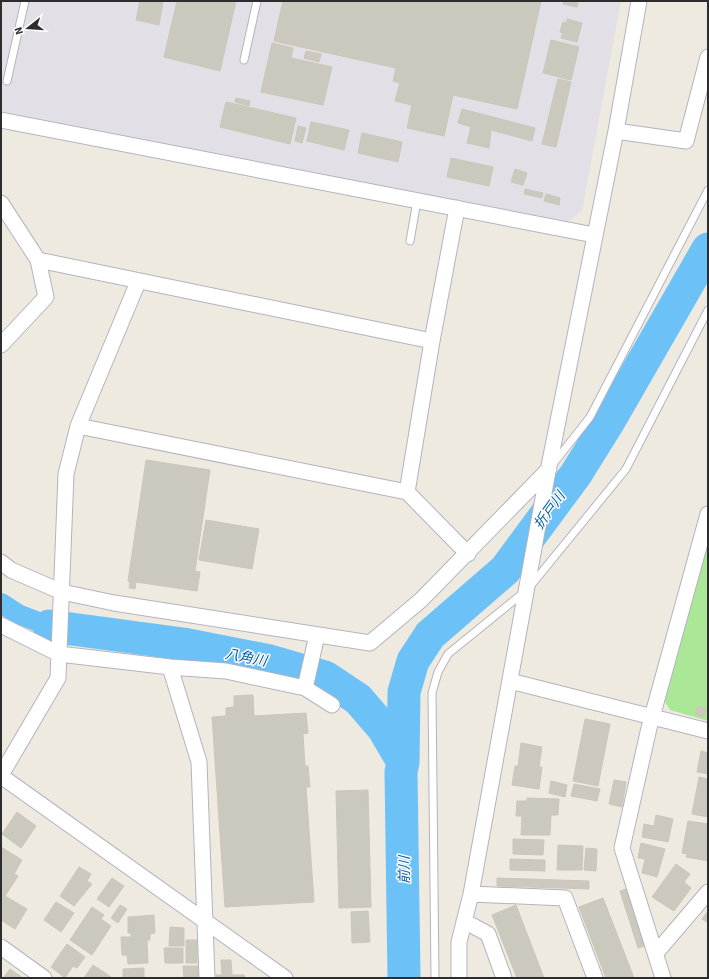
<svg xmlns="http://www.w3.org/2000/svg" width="709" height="979" font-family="'Source Sans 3','Noto Sans JP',sans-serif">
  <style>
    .industrial { fill: #e3dfe7 }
    .green { fill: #aae898 }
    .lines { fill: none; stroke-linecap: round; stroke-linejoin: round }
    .canal { stroke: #6cc1f6; stroke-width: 20 }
    .river { stroke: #6cc1f6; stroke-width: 33 }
    .building { fill: #cbc8bd; stroke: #cbc6b8 }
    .lane-casing { stroke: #b3b3c1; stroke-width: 9 }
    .street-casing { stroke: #b3b3c1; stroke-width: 17 }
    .lane { stroke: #fff; stroke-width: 7 }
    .street { stroke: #fff; stroke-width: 15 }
    .labels { text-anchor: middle; stroke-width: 3; stroke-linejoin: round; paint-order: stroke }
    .water-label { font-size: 14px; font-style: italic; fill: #055ca8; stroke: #fff }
  </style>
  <rect width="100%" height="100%" fill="#efeadf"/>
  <path class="industrial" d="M1 1H621L582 211 568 222 1 111Z"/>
  <path class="green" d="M708 542V721L670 710 663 699Z"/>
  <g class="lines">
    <path class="canal" d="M1 603 18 614 49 626"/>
    <path class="river" d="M49 626 183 644 270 661 325 677 358 699 383 728 403 762
      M404 978 401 772 403 762 404 692 413 661 430 635 505 570 576 474 609 421 708 249"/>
  </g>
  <path class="building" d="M140 1H163L159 25 136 20Z
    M177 1H236L220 71 164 57Z
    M283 1H541L517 109 453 95 444 136 407 128 412 105 395 101 400 83 393 81 396 68 274 41Z
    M564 1H578L577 7 563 4Z
    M567 19 582 23 577 42 561 38 563 33 560 32 563 22 567 23Z
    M551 40 579 47 571 80 543 73Z
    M272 43 293 48 291 58 332 67 323 105 261 92Z
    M306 51 321 54 319 62 304 58Z
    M558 79 571 82 556 147 542 144Z
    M236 98 250 101 249 106 235 102Z
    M226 102 296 118 290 144 220 127Z
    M462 109 535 128 532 141 491 130 489 148 467 143 471 127 458 123Z
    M311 122 349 130 344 150 307 141Z
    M298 126 306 128 302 143 295 141Z
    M362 133 402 142 398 162 358 153Z
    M451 158 493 167 489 186 447 177Z
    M515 169 527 173 523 185 511 182Z
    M525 189 543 193 542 198 524 194Z
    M546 194 560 198 559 205 544 201Z
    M146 460 210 470 195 571 200 572 197 591 136 582 135 589 129 588 130 582 128 581Z
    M206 520 259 529 252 569 199 560Z
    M253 695 254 716 306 713 308 733 303 734 305 766H308L310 787H306L314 902 225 907 212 717 226 716V708L234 707V696Z
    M698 706 706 709 704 717 695 714Z
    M585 719 610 724 598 786 573 781Z
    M521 743 542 747 539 767H542L539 789 512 785 515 766H518Z
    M701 751 708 753V774L697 772Z
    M699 777 708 779V817L692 814Z
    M614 780 626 782 622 807 609 804Z
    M551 781 567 785 565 797 549 793Z
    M574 784 600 789 597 801 571 796Z
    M368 790 371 907 339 908 336 791Z
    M527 798 559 799 558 815H551L550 835H521L522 816H516L517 801H527Z
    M17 812 36 826 21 848 2 834Z
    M656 815 673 819 668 842 642 837 644 824 654 826Z
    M688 821 708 824V861L686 857 687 854 682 853Z
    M513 839 544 840 543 855 513 854Z
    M641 843 665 849 657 877 642 873 645 859 638 858Z
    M558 845 583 846 582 870H557Z
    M1 847 22 860 14 874 18 876 5 896 27 909 15 929 1 920Z
    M586 848 597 849 596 871 584 870Z
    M510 859 545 860V871L510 870Z
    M676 864 690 874 684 882 691 888 674 911 652 897Z
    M79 867 91 874 87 881 92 884 74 906 60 896Z
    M112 878 124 886 109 907 97 899Z
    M497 878 589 881V889L497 886Z
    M626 889 644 946 638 948 620 891Z
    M603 898 634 978H606L579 907Z
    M56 902 74 913 61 932 44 920Z
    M120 905 127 909 118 923 111 918Z
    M516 905 544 978H517L492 915Z
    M92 907 104 915 101 919 111 926 92 955 70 940Z
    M368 911 370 942 352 943 351 912Z
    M708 911V923L702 919Z
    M154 915 155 933 150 934V940H147L148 963 128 964 127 955H122L121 937H131V933H128V917Z
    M170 927 184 928V946H169Z
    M186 940H197V963H186Z
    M67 944 85 957 77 968 73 966 65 978 51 967Z
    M164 948H183V963H165Z
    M221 960H231L232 975H244L245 978H217L216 975H222Z
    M93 965 111 977 110 978H84Z
    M183 966H198V978H184Z
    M144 968V978H123V969Z
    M10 969 23 978H3Z"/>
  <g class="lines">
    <g class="lane-casing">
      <path id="lane" d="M244 60 257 1
        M7 81 25 1
        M410 241 417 201
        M553 464 590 417 708 190
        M435 978 432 693 438 672 448 654 528 589 626 469 708 310"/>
    </g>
    <g class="street-casing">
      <path id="street" d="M1 120 594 235
        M616 131 686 141 708 57
        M1 203 38 260 432 341
        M1 345 46 297 38 260
        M78 426 138 282
        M407 492 432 341 457 208
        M1 562 11 570 62 592 114 603 370 643 421 600 549 469
        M1 625 59 654 170 667 199 762 207 978
        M170 667 226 671 305 688 332 705
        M510 681 708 731
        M305 688 317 635
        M1 775 58 678 66 474 78 426 407 492 468 554
        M1 776 285 978
        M471 894 565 898 595 978
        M464 921 488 934 504 978
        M1 947 44 978
        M656 953 708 892
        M459 978V942L471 894 548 471 616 131 639 1
        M663 978 622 848 649 728 708 514"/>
    </g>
    <use href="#lane" class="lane"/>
    <use href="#street" class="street"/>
  </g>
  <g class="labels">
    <g class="water-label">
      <text transform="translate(549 510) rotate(-54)" y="5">折戸川</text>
      <text transform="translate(246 657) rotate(11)" y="5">八角川</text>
      <text transform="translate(404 870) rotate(-90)" y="5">前川</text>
    </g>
  </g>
  <rect width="709" height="979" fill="none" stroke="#2d2d2d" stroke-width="4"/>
  <g transform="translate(28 28) rotate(253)" stroke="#ffffff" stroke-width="3" paint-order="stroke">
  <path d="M0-3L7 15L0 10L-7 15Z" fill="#2d2d2d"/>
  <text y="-6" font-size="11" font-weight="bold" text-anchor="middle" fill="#2d2d2d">N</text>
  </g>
</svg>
